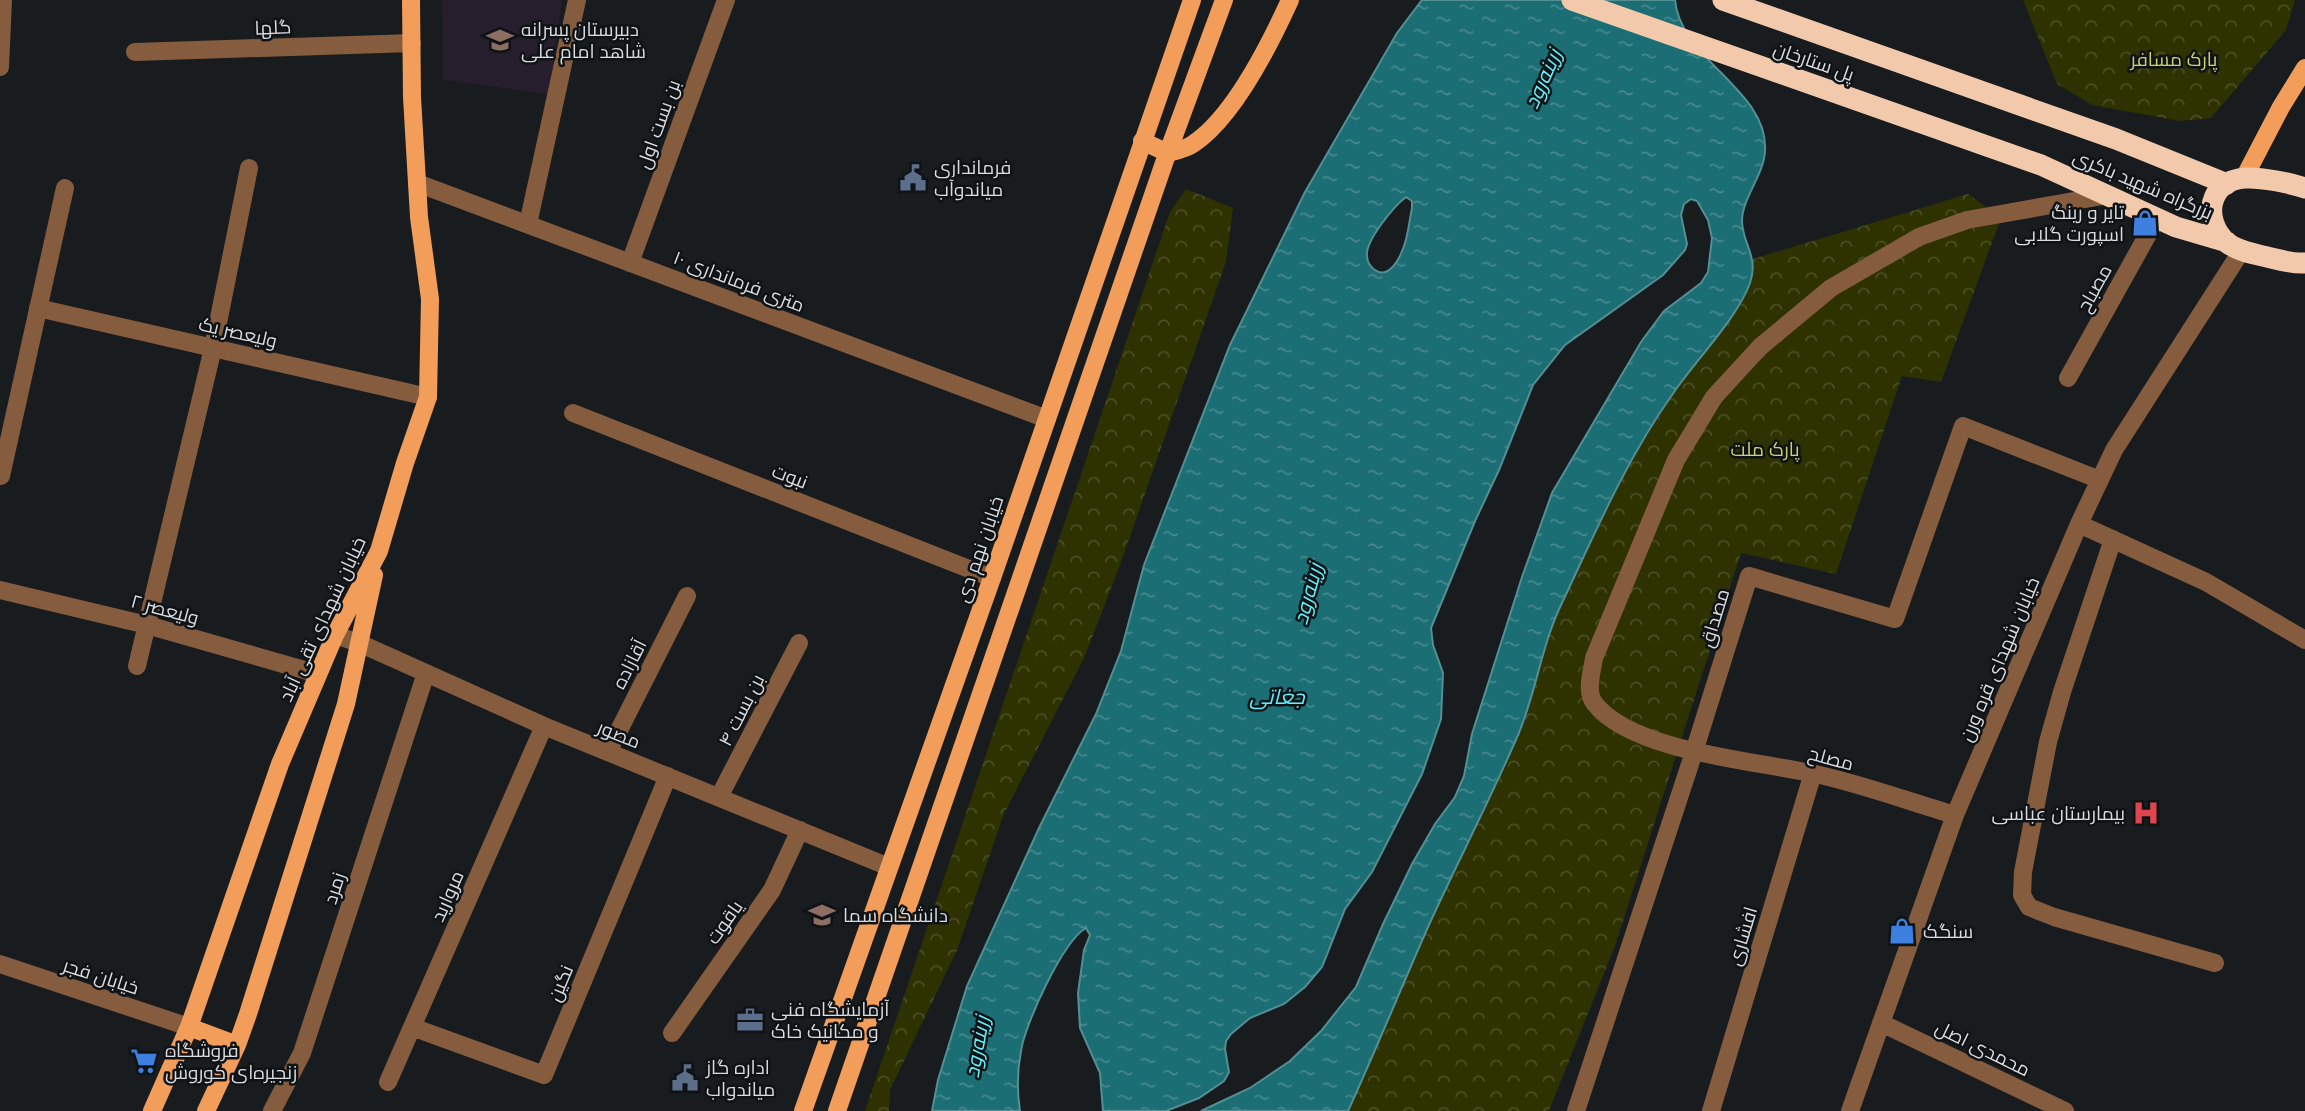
<svg xmlns="http://www.w3.org/2000/svg" width="2305" height="1111" font-family="'Nunito Sans',Cairo,sans-serif">
  <style>
    .education { fill: #271e2d }
    .park { fill: url(#park-crowns) }
    .water { fill: url(#water-ripples); stroke: #548f94; stroke-width: 2; fill-rule: evenodd }
    .lines { fill: none; stroke-linecap: round; stroke-linejoin: round }
    .minor { stroke: #855c3e; stroke-width: 18 }
    .major { stroke: #f29d5a; stroke-width: 18 }
    .highway { stroke: #f3c9ab; stroke-width: 21 }
    .labels { text-anchor: middle; stroke-width: 5; stroke-linejoin: round; paint-order: stroke }
    .street-label { font-size: 19px; fill: #dadcdf; stroke: #0f1316 }
    .poi-label { font-size: 19px; fill: #dadcdf; stroke: #0f1316; text-anchor: start }
    .park-label { font-size: 19px; fill: #cbd36f; stroke: #0f1316 }
    .water-label { font-size: 21px; font-style: italic; fill: #5ff2fe; stroke: #0f1316 }
  </style>
  <defs>
    <pattern id="park-crowns" width="20" height="18" patternUnits="userSpaceOnUse" patternTransform="scale(1.75)"><rect width="20" height="18" fill="#2e3100"/><path d="M2 6a3 3 0 1 1 6 0M12 15a3 3 0 1 1 6 0" fill="none" stroke="#4c4e25"/></pattern>
    <pattern id="water-ripples" width="26" height="14" patternUnits="userSpaceOnUse" patternTransform="scale(1.75)"><rect width="26" height="14" fill="#1b6e74"/><path d="M2 4q2-2 4 0t4 0M15 11q2-2 4 0t4 0" fill="none" stroke="#46898e"/></pattern>
  </defs>
  <rect width="100%" height="100%" fill="#181c1f"/>
  <path class="education" d="M442 0H562L549 94 443 80Z"/>
  <path class="park" d="M2023 0H2295L2286 30 2211 118 2180 121 2092 105 2057 84Z
    M1186 189 1233 208 1226 262 1120 565 1085 656 1004 814 957 950 890 1090 889 1111H865L1170 212Z
    M1968 194 2001 218 1941 382 1902 376 1836 574 1741 553 1615 946 1549 1111H1348L1427 929 1520 732 1550 629 1620 480 1671 396 1751 281 1753 259Z"/>
  <path class="water" d="M1422 0H1675C1680 60 1769 90 1765 151 1764 175 1741 200 1742 222 1743 245 1759 257 1750 283 1737 319 1694 362 1672 395 1626 460 1595 533 1561 605 1541 647 1536 693 1518 735 1490 800 1457 863 1428 927 1401 988 1376 1050 1348 1111H1201L1250 1088 1290 1061 1321 1031 1356 987 1383 924 1412 864 1435 824 1455 797 1464 776 1472 734 1522 577 1552 493 1641 342 1664 311 1701 283 1708 272 1712 238 1708 220 1697 201 1691 199 1684 204 1681 215 1687 244 1685 250 1663 275 1565 345 1533 385 1499 470 1475 521 1431 628 1433 645 1443 673 1441 719 1422 774 1372 872 1345 909 1322 967 1305 987 1284 1004 1250 1018 1231 1034 1226 1041 1225 1049 1229 1072 1224 1081 1199 1098 1166 1111H1103L1100 1073 1080 1028 1078 993 1084 950 1090 935 1086 928C1063 941 1025 1024 1021 1051 1017 1071 1017 1091 1020 1111H932L938 1080 967 986 1039 828 1096 714 1121 651 1144 565 1230 345 1305 192 1397 33ZM1406 197 1412 201V208C1409 222 1408 239 1402 251 1398 262 1387 279 1375 270 1370 267 1367 261 1367 256 1365 241 1394 206 1406 197Z"/>
  <g class="lines">
    <path class="minor" d="M135 52 412 43
      M0 67 3 0
      M417 183 1047 419
      M528 224 577 0
      M630 263 726 0
      M38 308 428 397
      M2068 378 2157 218
      M573 413 992 578
      M1 476 65 188
      M2079 524 2206 582 2305 640
      M2113 539 2062 692 2048 742 2023 872 2022 895 2029 907 2054 917 2215 963
      M0 590 147 625 318 674
      M335 635 359 643 544 726 889 867
      M137 666 213 348 249 168
      M608 752 687 596
      M719 797 799 643
      M1955 815C1907 801 1859 783 1811 773 1754 761 1632 751 1595 704 1585 692 1592 672 1594 658L1676 460 1714 397 1760 347 1831 288 1919 237 1967 220 2108 195
      M0 964 189 1027
      M1881 1023 2065 1111
      M412 1027 544 1075 668 776
      M672 1033 772 890 800 830
      M388 1082 544 726
      M272 1111 302 1053 426 673
      M1576 1111 1694 752 1749 576 1895 619 1963 426 2100 480
      M1711 1111 1813 773
      M1850 1111 1955 815 2079 524 2114 450 2242 250"/>
    <path class="major" d="M1142 141 1168 153C1176 151 1186 149 1193 144 1234 117 1270 44 1290 0
      M2244 178 2281 107 2305 68
      M189 1027 237 1045
      M152 1111 189 1027 280 764 335 635 379 551 405 463 428 397 430 299 419 217 412 97 411 0
      M206 1111 237 1045 248 1014 346 704 374 575
      M803 1111 992 578 1192 0
      M837 1111 1164 163 1224 0"/>
    <path class="highway" d="M1572 0 2041 165 2176 227 2227 242
      M1723 0 2116 139 2227 184
      M2305 188C2290 183 2261 177 2245 178 2208 181 2202 219 2226 242 2237 251 2254 254 2267 257 2280 260 2292 264 2305 263"/>
  </g>
  <defs>
    <g id="school-bare" transform="scale(2.1)"><path d="M0-5L7-2L0 1L-7-2ZM-4 1L0 2.5L4 1V4Q0 6-4 4Z" fill="#8d6e63" stroke="#0f1316" stroke-width="2.5" paint-order="stroke"/></g>
    <g id="civic-bare" transform="scale(2.1)"><path d="M-.6-6.5H3V-4.5H.6V-3L4-1V1h2V6H-6V1h2V-1L-.6-3ZM-1.2 2.5V6h2.4V2.5Z" fill="#5c6f8a" stroke="#0f1316" stroke-width="2.5" paint-order="stroke"/></g>
    <g id="shop-bare" transform="scale(2.1)"><path d="M-5-2.5h2.3a2.7 3.5 0 0 1 5.4 0H5L5.5 6h-11ZM-1.5-2.5h3a1.5 2.3 0 0 0-3 0Z" fill="#3f7fe0" stroke="#0f1316" stroke-width="2.5" paint-order="stroke"/></g>
    <g id="hospital-bare" transform="scale(2.1)"><path d="M-5-5h3v3.5h4V-5h3V5h-3V1.5h-4V5h-3Z" fill="#e0444e" stroke="#0f1316" stroke-width="2.5" paint-order="stroke"/></g>
    <g id="university-bare" transform="scale(2.1)"><path d="M0-5L7-2L0 1L-7-2ZM-4 1L0 2.5L4 1V4Q0 6-4 4Z" fill="#8d6e63" stroke="#0f1316" stroke-width="2.5" paint-order="stroke"/></g>
    <g id="office-bare" transform="scale(2.1)"><path d="M-6-3h4V-5.5h4V-3h4V5H-6ZM-1-4.5V-3h2v-1.5ZM-6 0V1H6V0Z" fill="#5c6f8a" stroke="#0f1316" stroke-width="2.5" paint-order="stroke"/></g>
    <g id="supermarket-bare" transform="scale(2.1)"><path d="M-6-5.5h2.5l.6 2H6L4.5 2H-2.5L-4.4-4H-6ZM-1.5 3.2a1.3 1.3 0 1 0 .1 0ZM3 3.2a1.3 1.3 0 1 0 .1 0Z" fill="#3f7fe0" stroke="#0f1316" stroke-width="2.5" paint-order="stroke"/></g>
  </defs>
  <g fill-rule="evenodd">
    <use href="#school-bare" x="500" y="40"/>
    <use href="#civic-bare" x="913" y="178"/>
    <use href="#shop-bare" x="2145" y="223"/>
    <use href="#hospital-bare" x="2146" y="813"/>
    <use href="#university-bare" x="822" y="915"/>
    <use href="#shop-bare" x="1902" y="931"/>
    <use href="#office-bare" x="750" y="1020"/>
    <use href="#supermarket-bare" x="144" y="1061"/>
    <use href="#civic-bare" x="685" y="1078"/>
  </g>
  <g class="labels">
    <g class="street-label">
      <text transform="translate(273 27) rotate(-2)" y="7">گلها</text>
      <text transform="translate(1814 61) rotate(19)" y="7">پل ستارخان</text>
      <text transform="translate(658 124) rotate(-70)" y="7">بن بست اول</text>
      <text transform="translate(2143 184) rotate(23)" y="7">بزرگراه شهید باکری</text>
      <text transform="translate(739 281) rotate(21)" y="7">۱۰ متری فرمانداری</text>
      <text transform="translate(2094 288) rotate(-61)" y="7">مصباح</text>
      <text transform="translate(238 332) rotate(13)" y="7">ولیعصر یک</text>
      <text transform="translate(790 476) rotate(21)" y="7">نبوت</text>
      <text transform="translate(979 549) rotate(-71)" y="7">خیابان نهم دی</text>
      <text transform="translate(165 609) rotate(15)" y="7">ولیعصر ۲</text>
      <text transform="translate(1714 618) rotate(-73)" y="7">مصداق</text>
      <text transform="translate(322 619) rotate(-65)" y="7">خیابان شهدای تقی آباد</text>
      <text transform="translate(1999 659) rotate(-67)" y="7">خیابان شهدای قره ورن</text>
      <text transform="translate(629 664) rotate(-63)" y="7">آقازاده</text>
      <text transform="translate(741 710) rotate(-63)" y="7">بن بست ۴</text>
      <text transform="translate(619 734) rotate(22)" y="7">مصور</text>
      <text transform="translate(1831 758) rotate(15)" y="7">مصلح</text>
      <text transform="translate(334 888) rotate(-72)" y="7">زمرد</text>
      <text transform="translate(447 896) rotate(-66)" y="7">مروارید</text>
      <text transform="translate(724 922) rotate(-55)" y="7">یاقوت</text>
      <text transform="translate(1742 936) rotate(-73)" y="7">افشاری</text>
      <text transform="translate(101 976) rotate(18)" y="7">خیابان فجر</text>
      <text transform="translate(560 983) rotate(-67)" y="7">نگین</text>
      <text transform="translate(1983 1048) rotate(26)" y="7">محمدی اصل</text>
    </g>
    <g class="poi-label">
      <text x="521" y="36">دبیرستان پسرانه<tspan x="521" dy="22">شاهد امام علی</tspan></text>
      <text x="934" y="174">فرمانداری<tspan x="934" dy="22">میاندوآب</tspan></text>
      <text x="2124" y="219" text-anchor="end">تایر و رینگ<tspan x="2124" dy="22">اسپورت گلابی</tspan></text>
      <text x="2125" y="820" text-anchor="end">بیمارستان عباسی</text>
      <text x="843" y="922">دانشگاه سما</text>
      <text x="1923" y="938">سنگک</text>
      <text x="771" y="1016">آزمایشگاه فنی<tspan x="771" dy="22">و مکانیک خاک</tspan></text>
      <text x="165" y="1057">فروشگاه<tspan x="165" dy="22">زنجیره‌ای کوروش</tspan></text>
      <text x="706" y="1074">اداره گاز<tspan x="706" dy="22">میاندواب</tspan></text>
    </g>
    <g class="park-label">
      <text x="2174" y="66">پارک مسافر</text>
      <text x="1765" y="456">پارک ملت</text>
    </g>
    <g class="water-label">
      <text transform="translate(1543 79) rotate(-66)" y="7">زرینه‌رود</text>
      <text transform="translate(1308 594) rotate(-75)" y="7">زرینه‌رود</text>
      <text x="1277" y="704">جغاتی</text>
      <text transform="translate(977 1047) rotate(-80)" y="7">زرینه‌رود</text>
    </g>
  </g>
</svg>
